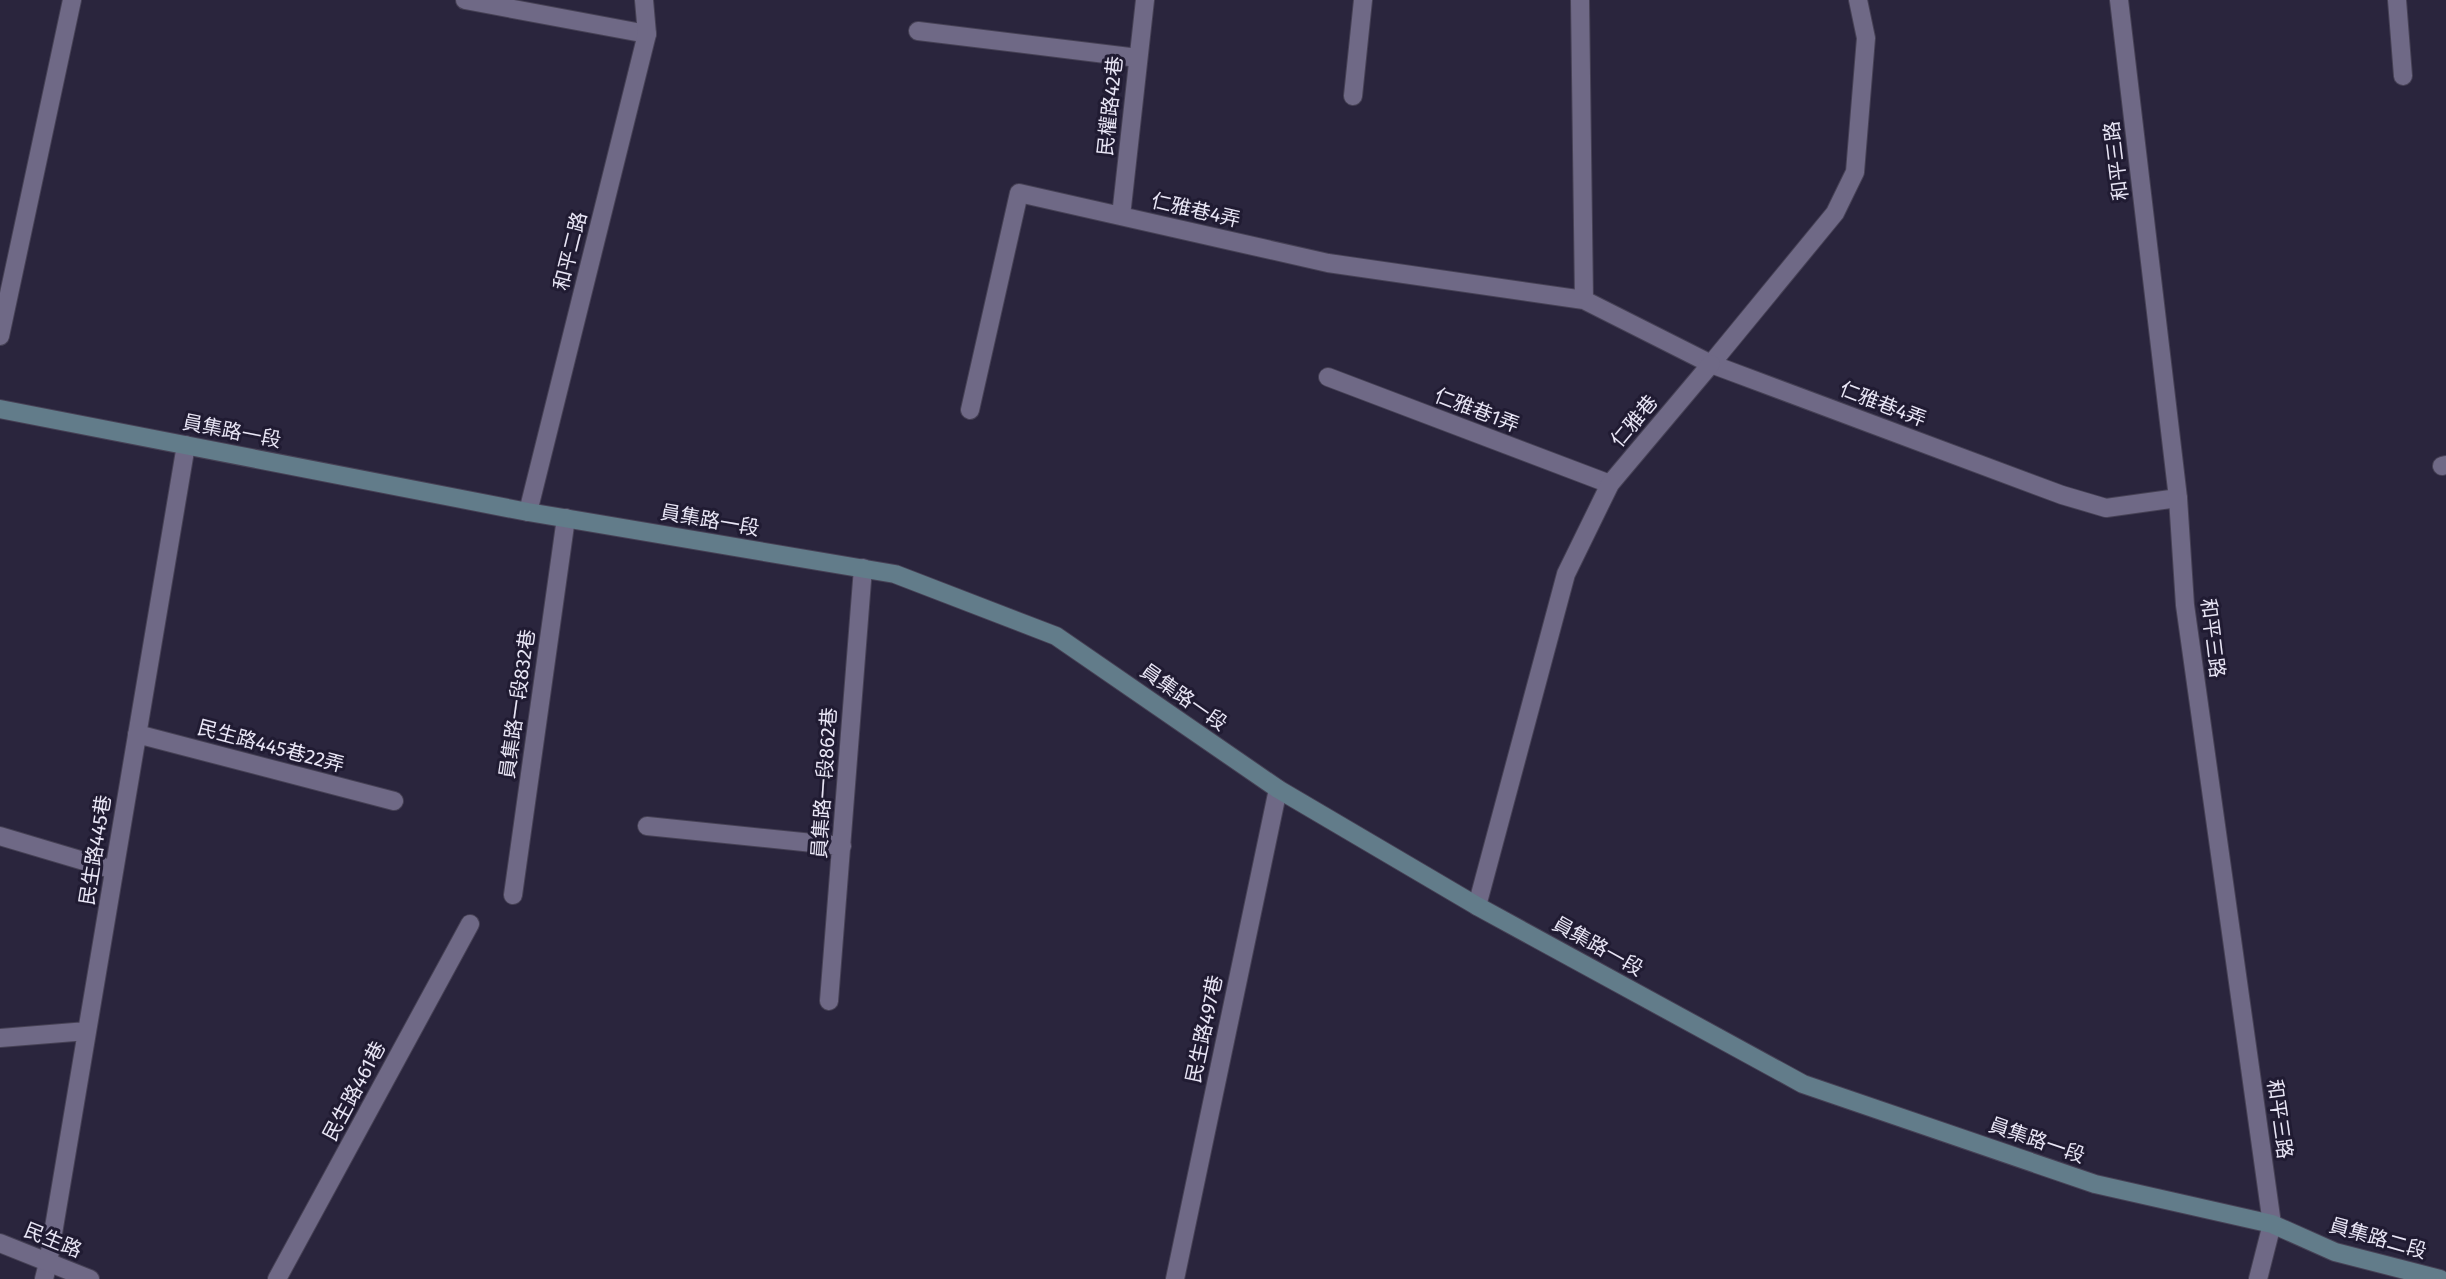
<svg xmlns="http://www.w3.org/2000/svg" width="2446" height="1279" font-family="'Fira Sans','Noto Sans TC',sans-serif">
  <style>
    .lines { fill: none; stroke-linecap: round; stroke-linejoin: round }
    .lane-casing { stroke: #464155; stroke-width: 20 }
    .street-casing { stroke: #464155; stroke-width: 20 }
    .secondary-casing { stroke: #464155; stroke-width: 20 }
    .lane { stroke: #6f6986; stroke-width: 18 }
    .street { stroke: #6f6986; stroke-width: 18 }
    .secondary { stroke: #627c8a; stroke-width: 18 }
    .labels { text-anchor: middle; stroke-width: 6; stroke-linejoin: round; paint-order: stroke }
    .street-label { font-size: 20px; fill: #e8e5f5; stroke: #201b32 }
  </style>
  <rect width="100%" height="100%" fill="#2a253d"/>
  <g class="lines">
    <g class="lane-casing">
      <path id="lane" d="M465 0 647 34
        M1580 0 1584 300
        M2397 0 2403 76
        M918 31 1138 58
        M1353 96 1363 0
        M1121 216 1145 0
        M0 336 72 0
        M1711 364 1835 213 1855 172 1866 38 1858 0
        M1328 377 1610 484
        M970 410 1019 193 1328 263 1584 300 1711 364 2062 495 2106 508 2178 498
        M2442 466 2446 465
        M137 734 394 801
        M647 826 842 846
        M0 836 114 870
        M513 895 566 518
        M829 1001 863 568
        M0 1038 87 1031
        M44 1279 48 1263 186 445
        M277 1279 470 924
        M1175 1279 1278 789"/>
    </g>
    <g class="street-casing">
      <path id="street" d="M2119 0 2178 498 2185 605 2272 1224 2258 1279
        M528 512 647 34 644 0
        M1477 906 1566 574 1610 484 1711 364
        M0 1243 90 1279"/>
    </g>
    <g class="secondary-casing">
      <path id="secondary" d="M0 409 528 512 895 574 1056 636 1278 789 1477 906 1803 1084 2095 1184 2272 1224 2335 1252 2440 1279"/>
    </g>
    <use href="#lane" class="lane"/>
    <use href="#street" class="street"/>
    <use href="#secondary" class="secondary"/>
  </g>
  <g class="labels">
    <g class="street-label">
      <text transform="translate(1110 106) rotate(-84)" y="7">民權路42巷</text>
      <text transform="translate(2116 161) rotate(-97)" y="7">和平三路</text>
      <text transform="translate(1196 210) rotate(13)" y="7">仁雅巷4弄</text>
      <text transform="translate(570 251) rotate(-76)" y="7">和平二路</text>
      <text transform="translate(1883 404) rotate(21)" y="7">仁雅巷4弄</text>
      <text transform="translate(1477 410) rotate(21)" y="7">仁雅巷1弄</text>
      <text transform="translate(1634 421) rotate(-50)" y="7">仁雅巷</text>
      <text transform="translate(232 431) rotate(11)" y="7">員集路一段</text>
      <text transform="translate(710 520) rotate(10)" y="7">員集路一段</text>
      <text transform="translate(2213 638) rotate(83)" y="7">和平三路</text>
      <text transform="translate(1184 697) rotate(35)" y="7">員集路一段</text>
      <text transform="translate(517 704) rotate(-82)" y="7">員集路一段832巷</text>
      <text transform="translate(271 746) rotate(15)" y="7">民生路445巷22弄</text>
      <text transform="translate(824 783) rotate(-86)" y="7">員集路一段862巷</text>
      <text transform="translate(95 850) rotate(-81)" y="7">民生路445巷</text>
      <text transform="translate(1598 946) rotate(29)" y="7">員集路一段</text>
      <text transform="translate(1204 1029) rotate(-78)" y="7">民生路497巷</text>
      <text transform="translate(354 1091) rotate(-62)" y="7">民生路461巷</text>
      <text transform="translate(2280 1119) rotate(82)" y="7">和平三路</text>
      <text transform="translate(2037 1140) rotate(19)" y="7">員集路一段</text>
      <text transform="translate(2378 1238) rotate(16)" y="7">員集路二段</text>
      <text transform="translate(53 1240) rotate(22)" y="7">民生路</text>
    </g>
  </g>
</svg>
